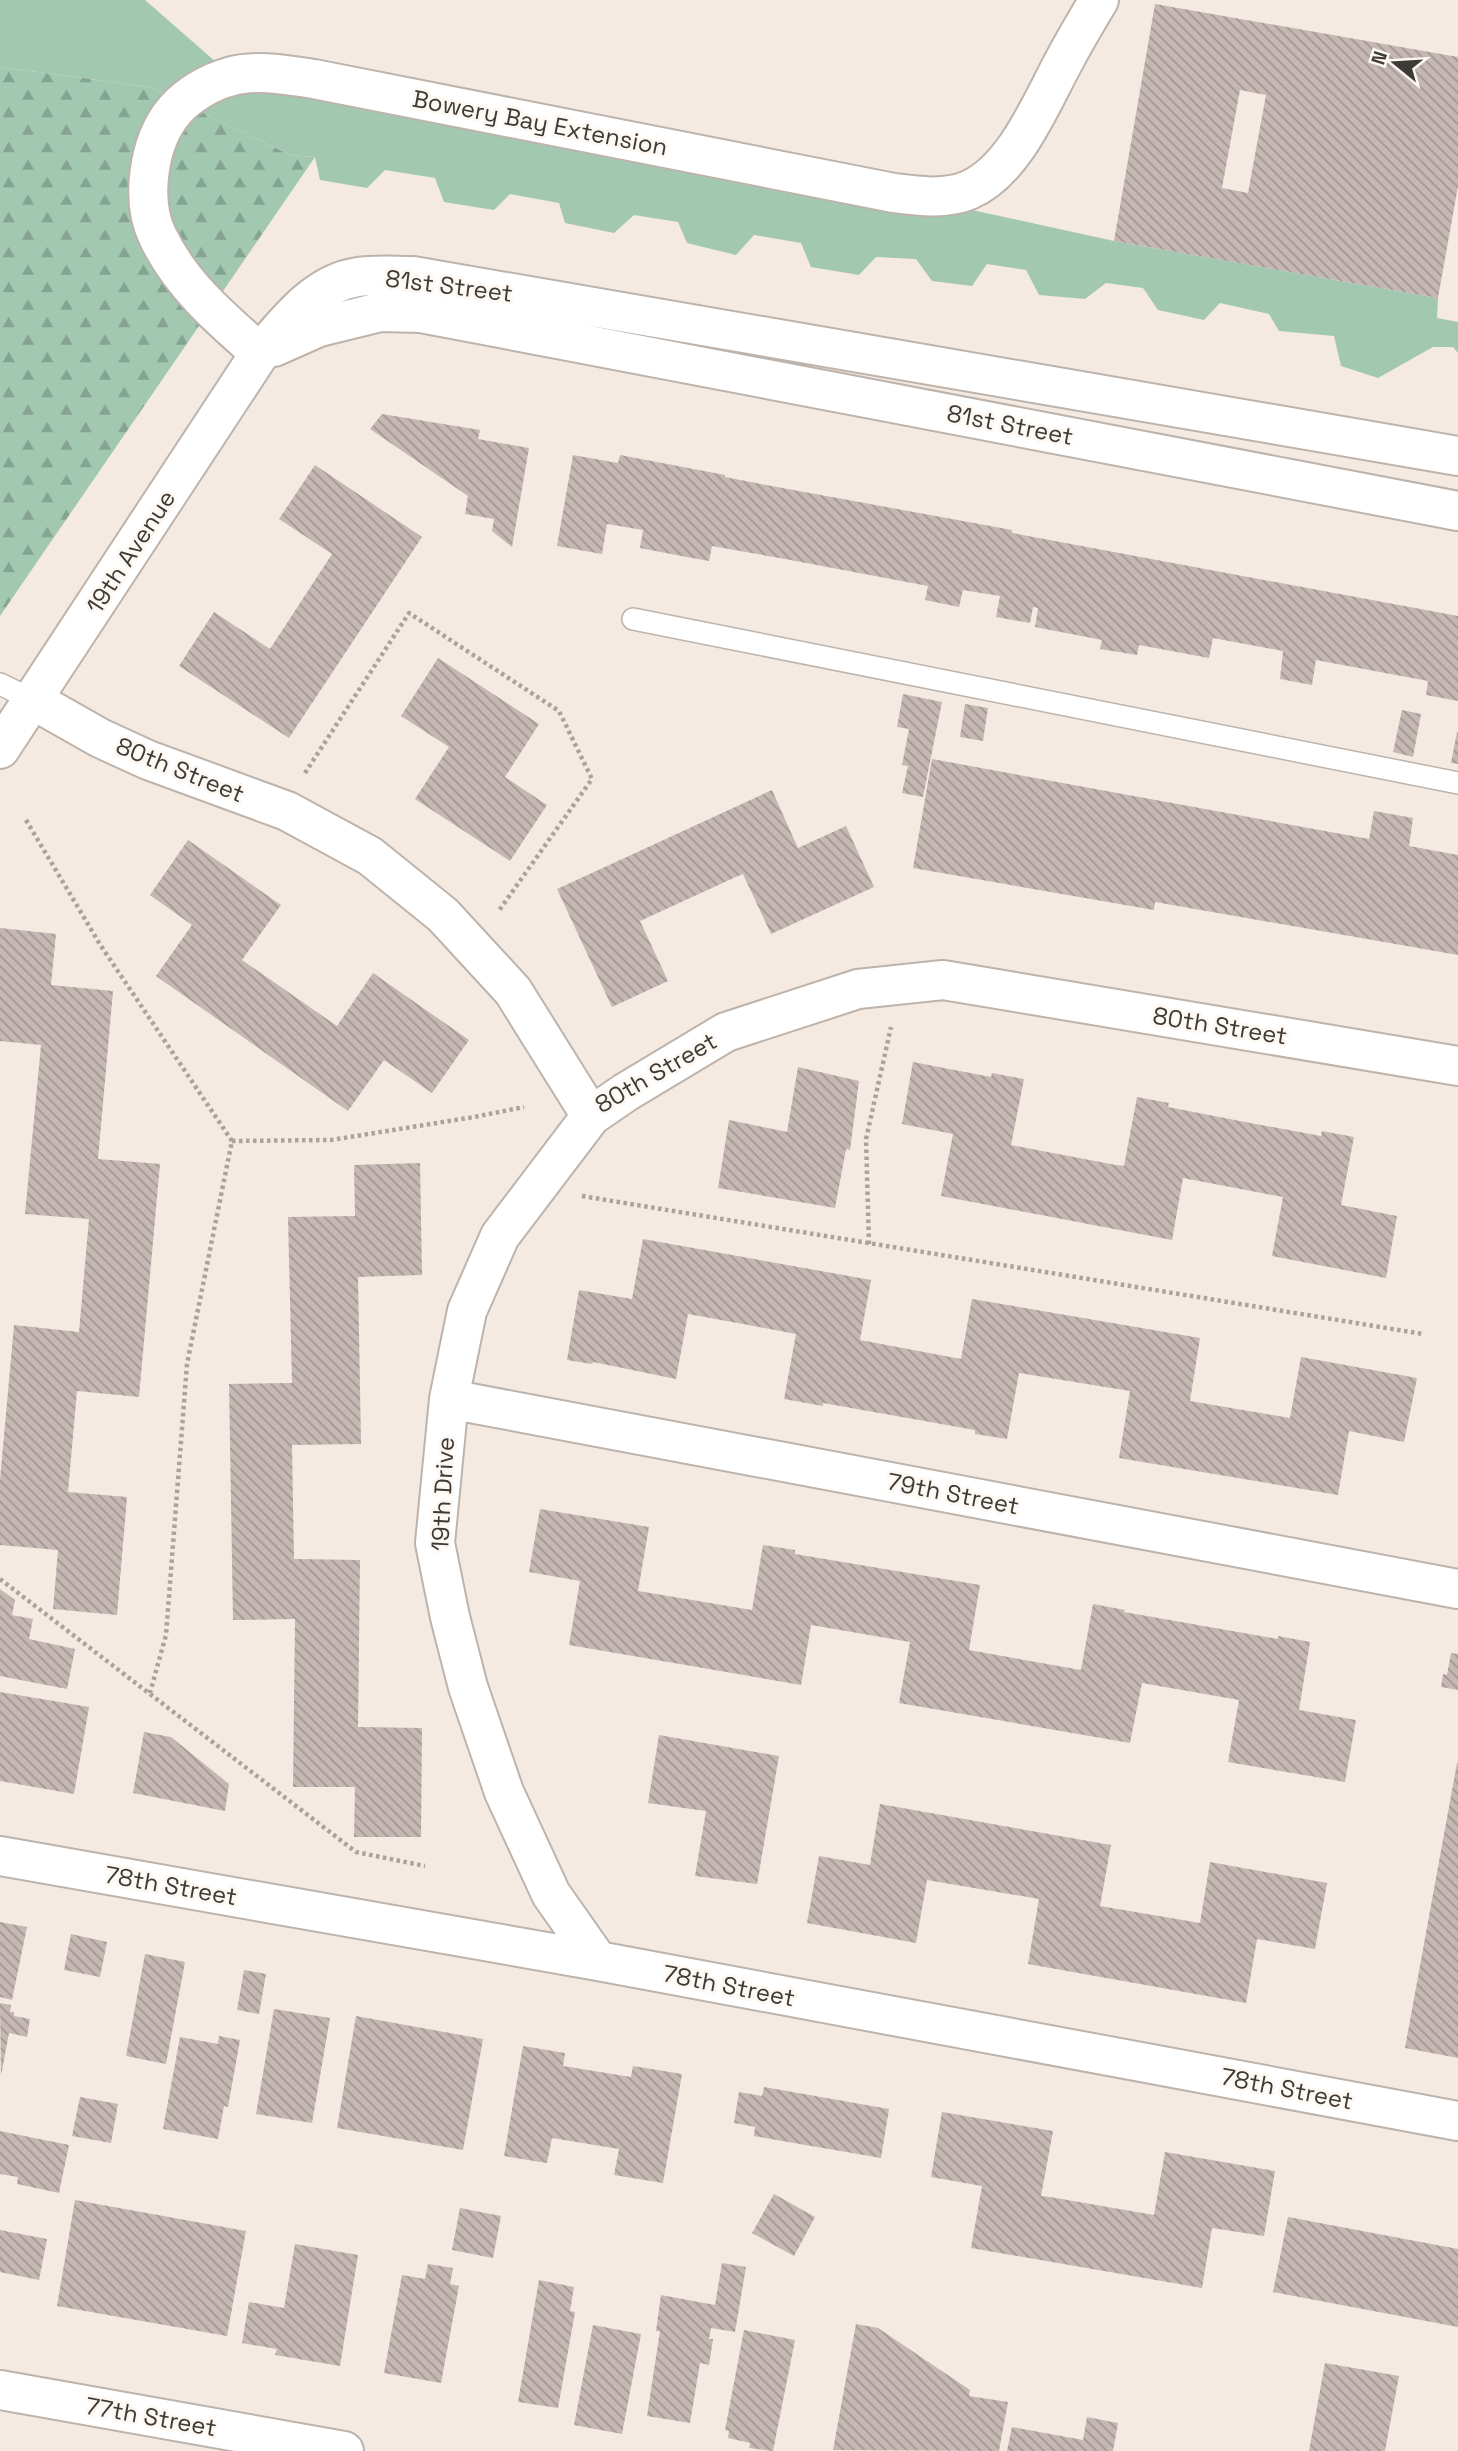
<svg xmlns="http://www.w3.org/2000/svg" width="1458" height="2451" font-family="'Space Grotesk',sans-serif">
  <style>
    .green { fill: #a2c8b2 }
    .forest { fill: url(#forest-firs) }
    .building { fill: url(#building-back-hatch); fill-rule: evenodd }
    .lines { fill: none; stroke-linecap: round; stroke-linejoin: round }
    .lane-casing { stroke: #beb3ab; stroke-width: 24 }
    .street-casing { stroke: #beb3ab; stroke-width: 42 }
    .secondary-casing { stroke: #beb3ab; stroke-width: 42 }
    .path { stroke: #aaa29b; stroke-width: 4.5; stroke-dasharray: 3.5 3.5; stroke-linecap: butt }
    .lane { stroke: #fff; stroke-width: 21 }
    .street { stroke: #fff; stroke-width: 38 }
    .secondary { stroke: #fff; stroke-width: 38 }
    .labels { text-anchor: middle; stroke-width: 6; stroke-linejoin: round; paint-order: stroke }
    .street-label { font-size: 24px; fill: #3e3a37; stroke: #fef8f3 }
  </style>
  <defs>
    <pattern id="forest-firs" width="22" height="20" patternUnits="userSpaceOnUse" patternTransform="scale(1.75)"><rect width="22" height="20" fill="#a2c8b2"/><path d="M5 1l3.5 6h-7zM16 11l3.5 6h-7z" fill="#85a392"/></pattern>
    <pattern id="building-back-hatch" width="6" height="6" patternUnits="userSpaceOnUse" patternTransform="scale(1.75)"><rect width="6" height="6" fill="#c5b7b4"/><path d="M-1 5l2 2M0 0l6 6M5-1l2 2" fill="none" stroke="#a19693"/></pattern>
  </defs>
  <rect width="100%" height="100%" fill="#f5eae1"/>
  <path class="green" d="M0 0H145L232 76 894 193 1114 241 1438 298 1437 318 1458 322V353L1453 347H1433L1378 378 1341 366 1334 336 1279 331 1269 314 1220 303 1204 320 1158 310 1143 288 1106 283 1085 299 1039 295 1026 270 987 264 972 286 932 281 916 259 876 257 859 275 811 267 801 243 754 235 736 255 687 243 678 222 634 215 614 233 565 223 559 203 510 194 494 210 444 202 435 178 385 170 367 188 320 180 315 157 290 155 150 87 0 67Z"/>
  <path class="forest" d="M0 67 150 87 290 155 315 157 0 616Z"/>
  <path class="building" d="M1155 4 1458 57V186L1438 298 1114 241ZM1240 90 1266 95 1248 193 1222 188Z
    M382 414 480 430 478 439 529 448 512 547 492 531 494 519 465 514 468 496 370 429Z
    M573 455 618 463 620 455 725 475V477L761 484 1012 530V533L1458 616V701L1426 695 1428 681 1316 660 1312 685 1280 679 1283 651 1213 638 1209 658 1139 645 1137 655 1100 649 1102 640 1035 627 1038 608 1033 607 1030 623 996 617 1000 596 963 590 959 607 925 600 928 586 785 559 712 546 709 561 676 555 640 548 643 530 607 524 602 554 557 546Z
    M315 465 422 537 289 738 179 666 214 612 270 649 332 554 279 519Z
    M438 658 539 724 505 777 547 805 510 861 415 799 449 747 401 716Z
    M903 694 942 702 923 797 902 793 908 766 902 765 909 729 897 727Z
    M965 704 988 708 983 741 960 737Z
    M1402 710 1421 714 1413 757 1393 752Z
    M1457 732 1458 733V764L1451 763Z
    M932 759 1369 839 1374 811 1413 818 1409 846 1458 855V955L1155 902 1154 910 913 868Z
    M772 790 798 848 846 826 874 887 771 934 743 874 738 876 640 921 668 981 612 1007 557 889Z
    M188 840 281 905 242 960 337 1026 373 973 469 1040 432 1093 384 1060 348 1111 156 976 192 925 150 895Z
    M0 928 56 934 51 985 113 991 98 1159 160 1164 139 1397 77 1391 68 1492 127 1497 117 1615 53 1609 58 1550 0 1545V1480L14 1325 79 1332 89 1219 25 1214 41 1045 0 1041Z
    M913 1062 991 1077 992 1073 1024 1079 1011 1145 1116 1165 1124 1166 1137 1097 1169 1103 1168 1107 1245 1122 1321 1136 1322 1131 1354 1137 1341 1205 1397 1216 1386 1278 1272 1256 1283 1197 1183 1178 1172 1240 941 1196 953 1134 902 1124Z
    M798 1067 859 1081 850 1150 846 1149 835 1208 718 1188 729 1120 787 1132Z
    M420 1163 422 1275 358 1277 361 1444 292 1445 294 1559 360 1560 358 1727 422 1728 421 1837H354L355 1787H293L295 1619 233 1620 229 1384 292 1383 288 1217 355 1216 354 1165Z
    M643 1239 871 1280 860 1340 961 1359 972 1299 1200 1338 1190 1401 1290 1418 1301 1357 1417 1378 1404 1442 1349 1431 1338 1495 1119 1458 1130 1391 1019 1373 1007 1439 975 1434V1430L823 1403V1406L784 1399 796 1334 743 1324 688 1314 676 1379 593 1362 592 1364 567 1360 579 1290 632 1299Z
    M540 1509 649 1527 638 1591 752 1610 763 1545 795 1550V1554L980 1585 969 1650 1081 1670 1093 1604 1125 1610 1124 1612 1278 1639V1636L1310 1642 1299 1710 1356 1720 1345 1782 1228 1762 1239 1700 1142 1683 1130 1743 899 1703 910 1642 811 1625 801 1685 569 1645 580 1581 529 1572Z
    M0 1589 15 1600 12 1615 33 1619 29 1639 75 1649 67 1689 0 1676Z
    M1451 1653 1458 1654V1690L1441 1687 1443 1674 1447 1675Z
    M0 1692 89 1707 74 1794 0 1781Z
    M144 1732 171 1737 229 1784 225 1811 133 1793Z
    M659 1735 779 1756 757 1884 695 1876 706 1811 648 1803Z
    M1457 1763H1458V2058L1405 2048Z
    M880 1804 1111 1845 1100 1906 1200 1923 1210 1862 1327 1883 1315 1949 1257 1939 1246 2003 1028 1964 1039 1899 927 1880 916 1943 807 1923 819 1856 870 1865Z
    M0 1922 27 1927 12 2000 0 1997Z
    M71 1934 107 1942 100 1977 64 1970Z
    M145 1954 185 1962 166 2064 126 2056Z
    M244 1970 266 1974 259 2014 237 2010Z
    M0 2003 11 2005 10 2012H14V2016L30 2019 27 2037 9 2033 1 2076Z
    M274 2009 330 2018 312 2123 256 2114Z
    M356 2016 483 2039 463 2150 337 2128Z
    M219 2036 240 2040 228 2107 224 2106 218 2139 163 2129 180 2037 218 2044Z
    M523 2046 565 2053 563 2066 631 2077 633 2066 682 2074 663 2183 614 2175 619 2149 552 2138 547 2163 504 2156Z
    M764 2087 889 2109 881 2158 754 2136 755 2127 734 2123 739 2092 762 2096Z
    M80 2097 118 2104 111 2143 72 2136Z
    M942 2112 1053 2131 1041 2196 1050 2197 1154 2215 1165 2152 1275 2171 1264 2236 1212 2228 1202 2288 971 2248 982 2186 931 2177Z
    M0 2131 69 2145 59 2193 17 2184 18 2177 0 2174Z
    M774 2194 815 2217 794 2256 752 2233Z
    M75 2200 246 2231 227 2336 57 2306Z
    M460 2208 501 2216 493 2258 452 2250Z
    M1288 2217 1458 2249V2327L1273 2292Z
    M0 2230 47 2239 39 2280 0 2272Z
    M295 2244 358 2255 340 2366 275 2355 277 2349 242 2343 249 2302 284 2308Z
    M722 2263 746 2267 735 2332 711 2328 709 2339H713L709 2365 700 2363 690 2423 647 2416 660 2331H656L661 2295 715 2305Z
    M428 2264 453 2268 450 2284 459 2286 441 2383 384 2373 402 2275 425 2279Z
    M539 2280 574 2287 570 2311 575 2312 558 2408 518 2402Z
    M856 2324 878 2328 970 2390 969 2396 1008 2402 999 2451 833 2450Z
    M593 2325 641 2334 622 2434 574 2425Z
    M744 2330 795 2340 773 2451 749 2448 750 2443 728 2438 729 2431 725 2430Z
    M1325 2363 1399 2376 1385 2451H1309Z
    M1087 2417 1118 2423 1113 2451H1007L1012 2427 1083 2440Z"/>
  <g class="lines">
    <g class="lane-casing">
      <path id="lane" d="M633 619 1458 783
        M0 684 33 700"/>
    </g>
    <g class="street-casing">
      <path id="street" d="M260 353C221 319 181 285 158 237 140 201 148 141 175 110 188 95 210 82 229 77 256 69 287 75 314 79L894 193C917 196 946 200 969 190 1015 170 1041 103 1064 61 1075 40 1087 20 1099 0
        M33 700 100 738 148 760 287 811 370 856 443 915 513 991 591 1116
        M449 1399 1458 1589
        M0 1856 598 1961 1458 2121
        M598 1961 551 1894 504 1792 468 1687 450 1617 435 1543 449 1399 467 1311 500 1236 591 1116 626 1092 726 1032 858 989 943 980 1458 1066
        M0 2390 344 2451"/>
    </g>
    <g class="secondary-casing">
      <path id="secondary" d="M274 347 319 327 380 312 421 313 1458 511
        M0 749 260 353C286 323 315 283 358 277 376 274 396 276 413 276L1458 456"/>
    </g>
    <path class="path" d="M305 773 409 613 559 711 592 779 498 912
      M26 820 101 946 232 1141 187 1364 166 1635 150 1693
      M232 1141 331 1140 474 1117 524 1107
      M582 1196 1423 1334
      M869 1244 866 1139 891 1027
      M0 1579 356 1852 425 1866"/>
    <use href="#lane" class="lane"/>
    <use href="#street" class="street"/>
    <use href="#secondary" class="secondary"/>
  </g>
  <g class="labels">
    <g class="street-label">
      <text transform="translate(540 123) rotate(11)" y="8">Bowery Bay Extension</text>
      <text transform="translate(449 286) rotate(7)" y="8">81st Street</text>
      <text transform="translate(1010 425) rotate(11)" y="8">81st Street</text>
      <text transform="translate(131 552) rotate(-57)" y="8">19th Avenue</text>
      <text transform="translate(180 770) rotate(22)" y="8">80th Street</text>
      <text transform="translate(1220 1026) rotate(9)" y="8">80th Street</text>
      <text transform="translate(656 1073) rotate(-30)" y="8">80th Street</text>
      <text transform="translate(443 1494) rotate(-87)" y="8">19th Drive</text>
      <text transform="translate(953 1494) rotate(11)" y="8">79th Street</text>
      <text transform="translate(171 1886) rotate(10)" y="8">78th Street</text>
      <text transform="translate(729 1986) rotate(11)" y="8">78th Street</text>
      <text transform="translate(1287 2089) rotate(11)" y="8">78th Street</text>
      <text transform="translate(151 2417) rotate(10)" y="8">77th Street</text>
    </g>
  </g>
  <g transform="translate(1395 63) rotate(288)" stroke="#fef8f3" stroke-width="5" paint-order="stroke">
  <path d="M0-5L12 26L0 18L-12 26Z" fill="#3e3a37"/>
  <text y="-10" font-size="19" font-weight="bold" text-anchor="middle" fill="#3e3a37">N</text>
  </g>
</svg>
